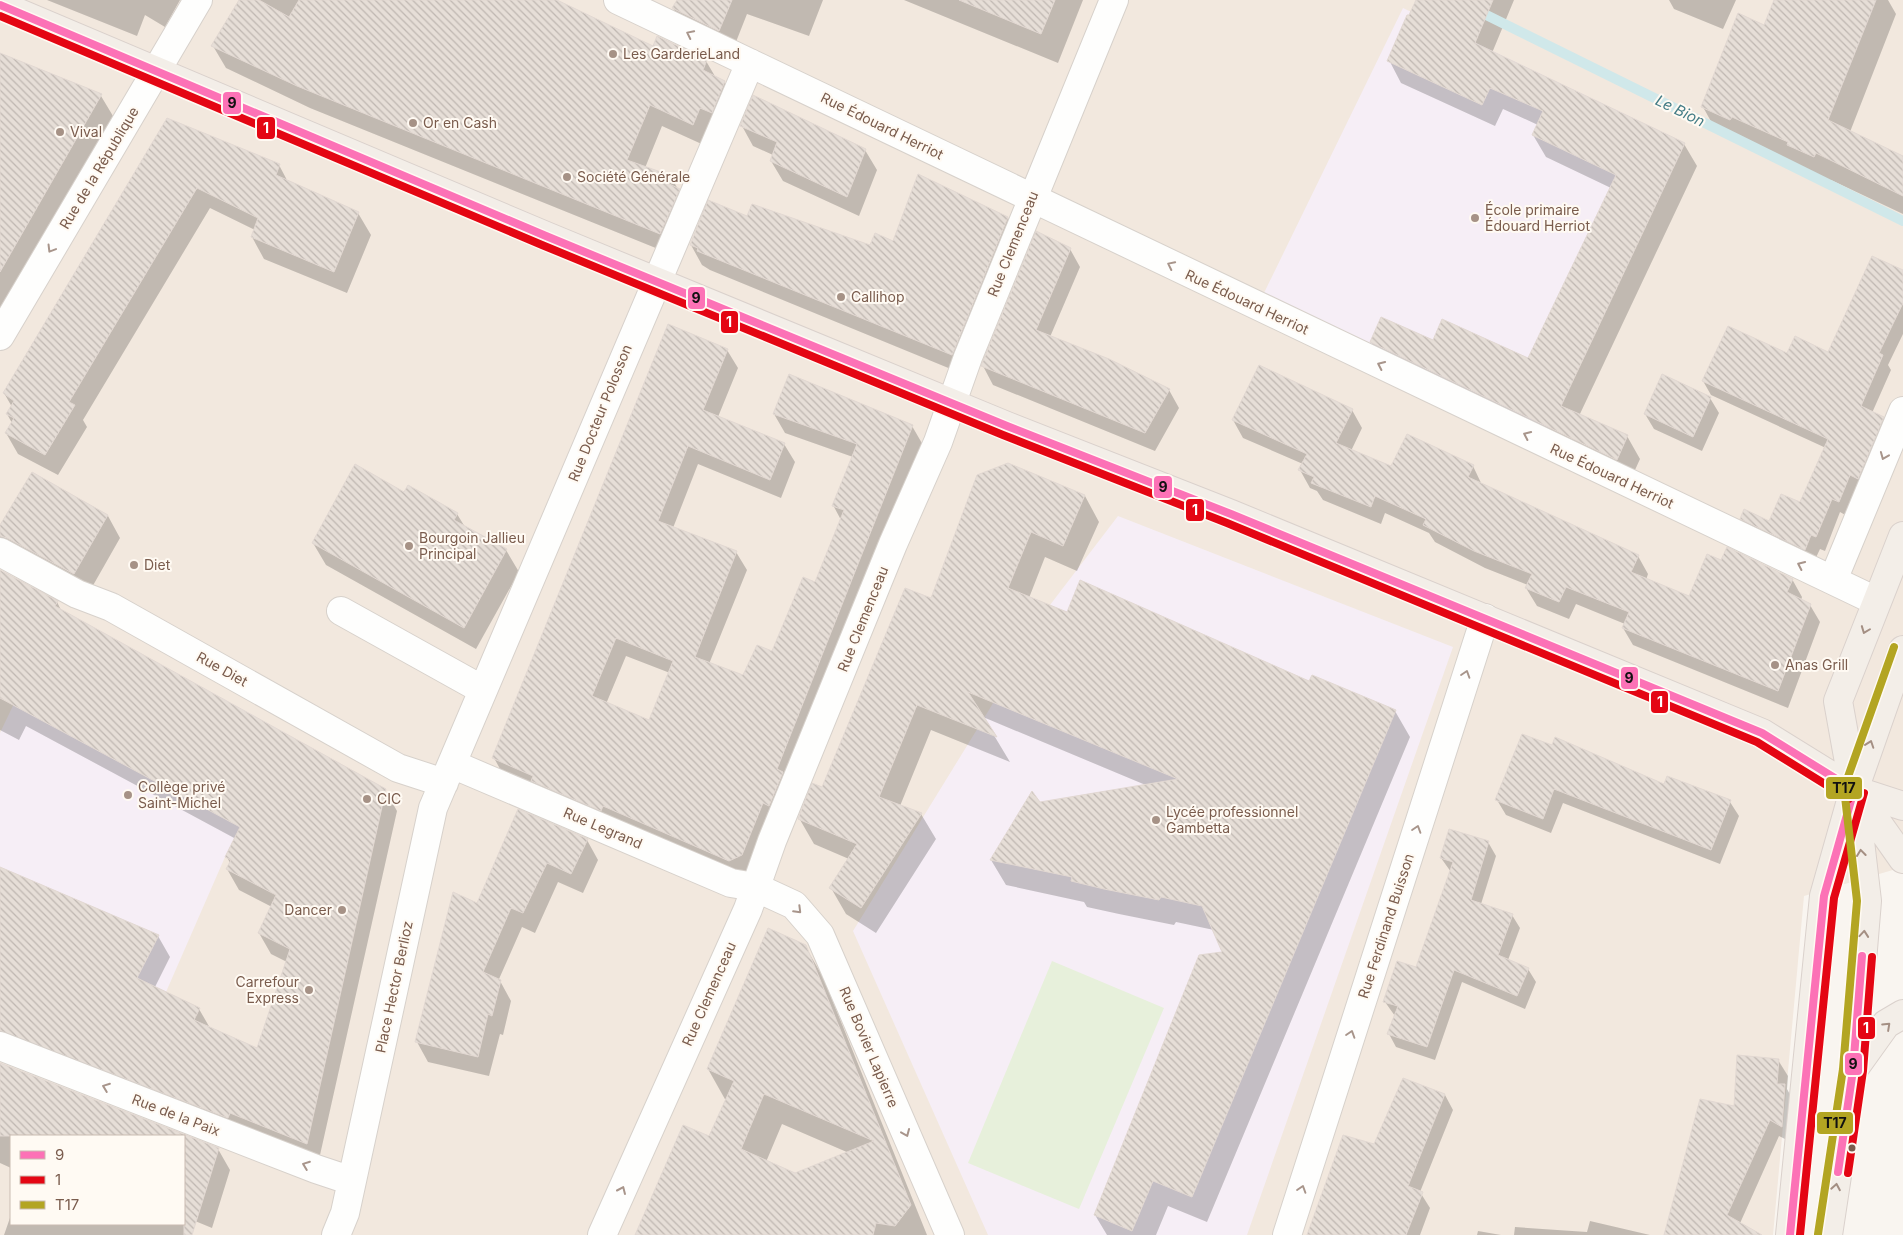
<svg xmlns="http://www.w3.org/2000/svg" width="1903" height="1235" font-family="Inter,sans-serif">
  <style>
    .residential { fill: #f2e8de; fill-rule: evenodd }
    .education { fill: #f6eef6 }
    .pitch { fill: #e7f0db }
    .shadow { fill: #0003; fill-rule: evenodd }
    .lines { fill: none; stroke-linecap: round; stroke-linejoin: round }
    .stream { stroke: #d0e8ea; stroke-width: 10 }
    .building { fill: url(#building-back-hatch); stroke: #e2d8d2; fill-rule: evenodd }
    .minor-casing { stroke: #d7d1cb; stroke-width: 30 }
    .major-casing { stroke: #dad1cc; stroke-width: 30 }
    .minor { stroke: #fefefd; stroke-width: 28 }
    .major { stroke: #f3eee8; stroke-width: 28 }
    .bus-1-casing { stroke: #fffaf3; stroke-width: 11 }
    .bus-2-casing { stroke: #fffaf3; stroke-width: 11 }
    .bus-3-casing { stroke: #fffaf3; stroke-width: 11 }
    .bus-1 { stroke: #fc72b6; stroke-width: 8 }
    .bus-2 { stroke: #e40613; stroke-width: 8 }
    .bus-3 { stroke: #b3a522; stroke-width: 8 }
    .oneway { stroke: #a8958b }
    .oneway2 { stroke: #a48f83 }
    .poi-dot { fill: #a69286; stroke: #fffaf3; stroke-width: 2 }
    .bus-dot { fill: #7a5c4d; stroke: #fffaf3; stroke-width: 2 }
    .labels { text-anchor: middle; stroke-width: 4; stroke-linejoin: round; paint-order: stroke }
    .poi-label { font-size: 14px; fill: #7a5c4d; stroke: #fffaf3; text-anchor: start }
    .street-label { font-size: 14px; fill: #7a5c4d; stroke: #fffaf3 }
    .water-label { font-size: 15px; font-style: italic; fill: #437c86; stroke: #fffaf3 }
    .line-badge { stroke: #fffaf3; stroke-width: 2 }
    .badge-label { font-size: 14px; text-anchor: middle; font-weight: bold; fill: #fff }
    .pale-badge-label { font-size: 14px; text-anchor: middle; font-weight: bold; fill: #111 }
  </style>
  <defs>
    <pattern id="building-back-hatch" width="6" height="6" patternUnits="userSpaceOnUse" patternTransform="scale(1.25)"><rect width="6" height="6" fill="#e6ded7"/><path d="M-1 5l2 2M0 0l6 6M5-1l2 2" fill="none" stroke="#bfb7b1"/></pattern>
  </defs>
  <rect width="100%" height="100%" fill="#f9f5f0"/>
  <path class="residential" d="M0 0H1903V867L1804 896 1773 1235H0ZM11 1136H184V1224H11Z"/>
  <path class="education" d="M1403 8 1685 143 1548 432 1264 293Z
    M1118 516 1453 647 1247 1235H988L853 931 989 710 1050 605Z
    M59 609 285 733 225 857 166 992 126 1071 0 1022V733Z"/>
  <path class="pitch" d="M1052 961 1164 1008 1079 1209 968 1163Z"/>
  <path class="shadow" d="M47 0H180L165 27 145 15 137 36Z
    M240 0H554L653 48 706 61 716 78 724 82 737 104 706 146 662 126 645 168 671 177 691 212 673 255 310 108 226 68 213 46Z
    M678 0H823L809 36 747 14 732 52 686 31 673 8Z
    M904 0H1083L1058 63Z
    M1417 0H1514L1492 53 1684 144 1697 166 1579 416 1627 436 1640 459 1630 481 1384 364 1371 342H1433L1529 360 1611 188 1546 157 1533 135 1538 125 1503 109 1495 126 1401 83 1389 60Z
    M1669 0H1736L1723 29 1674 9Z
    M1775 0H1888L1896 14 1850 132 1903 158V214L1831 180 1829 183 1804 172 1801 167 1747 144 1746 147 1718 134 1703 107 1764 27Z
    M0 55 101 96 113 116 0 311Z
    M167 120 279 165 288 182 358 213 371 235 347 293 264 259 252 237 255 230 210 208 83 420 87 427 58 475 18 454 6 433 12 423 7 414 12 407 4 393Z
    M742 126 865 150 877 170 859 216 783 181 771 161 773 155 753 146Z
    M748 218 871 247 1008 218 1019 238 963 374 710 270 702 265 691 245Z
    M1070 249 1080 267 1050 337 1169 390 1179 408 1155 451 993 385 983 366Z
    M1903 272V334L1888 365 1891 370 1872 413 1883 418 1891 432 1847 516 1840 512 1825 551 1820 549 1813 564 1750 533 1741 519 1770 523 1801 504 1826 448 1711 395 1703 381 1788 355 1829 354Z
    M727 350 738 368 718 417 784 444 795 462 781 498 698 464 673 528 736 552 747 570 709 664 743 677 773 652 816 584 841 520 833 505 853 457 785 433 774 414 912 426 923 445 752 873 740 879 504 776 494 758ZM626 656 670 673 650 722 606 704Z
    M1259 367 1352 410 1362 428 1351 451 1392 467 1473 466 1482 485 1638 556 1648 574 1646 580 1690 597 1721 562 1792 579 1802 597 1801 600 1810 605 1820 622 1788 708 1633 645 1623 628 1625 624 1576 604 1569 619 1537 606 1526 588 1528 585 1485 568 1435 542 1429 533 1385 513 1381 524 1323 500 1317 491 1310 488 1300 470 1303 464 1243 438 1233 420Z
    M1710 398 1719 413 1702 451 1654 429 1645 414Z
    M978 476 1085 496 1099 522 1077 571 1045 557 1029 598 1068 614 1310 683 1395 711 1410 737 1207 1222 1168 1206 1156 1235H1107L1095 1215 1223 953 1214 930 1176 922 1174 925 1119 914 1087 907 1084 902 1006 885 991 860 1040 804 1148 786 983 717 1010 762 931 730 900 806 921 814 936 839 876 933 846 914 831 888 849 859 814 844 799 818 822 789 932 600Z
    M404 493 457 514 465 527 506 550 519 572 476 649 326 565 313 543Z
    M108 516 120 538 87 596 0 551V528Z
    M0 571 57 602 62 612 385 790 397 811 318 1164 0 1058V871L158 936 170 957 155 987 199 1009 210 1028 258 1050 287 962 271 954 259 933 272 907 239 890 227 869 230 863 227 857 236 839 26 726 19 740 0 730Z
    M1523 736 1664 786 1730 802 1739 816 1720 864 1563 803 1551 833 1506 815 1497 800Z
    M519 811 587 840 598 860 583 893 558 882 535 933 522 927 499 979 511 1001 503 1035 500 1034 489 1076 428 1062 417 1042Z
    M1488 842 1496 856 1481 904 1512 915 1520 928 1508 960 1528 969 1536 982 1525 1009 1462 982 1435 1060 1396 1047 1389 1034 1395 1016 1385 1002 1416 969 1451 872 1441 858Z
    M805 946 823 977 927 1235H636L710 1138 726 1101 708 1069ZM782 1124 849 1153 795 1175 766 1162Z
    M1778 1060 1788 1076 1787 1089 1794 1102 1791 1142 1779 1136 1737 1230 1740 1235H1665L1736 1107Z
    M0 1064 218 1149 230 1170 212 1228 195 1221 191 1235H4L11 1215V1224H184V1136H40L41 1130 37 1136H11V1168L0 1163Z
    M1403 1079 1445 1095 1453 1110 1420 1192 1430 1208 1420 1235H1309L1375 1146Z
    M1590 1221 1650 1235H1514L1515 1227 1587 1232Z
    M1478 1231 1501 1235H1477Z"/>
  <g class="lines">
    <path class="stream" d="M1456 0 1903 221"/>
  </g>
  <path class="building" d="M239 0H259L289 17 299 0H557L653 46 657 36 707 60 703 70 725 81 712 113 700 108 693 125 650 105 627 160 672 176 669 184 680 189 660 234 297 86 211 46Z
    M677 0H732L719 31 672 8Z
    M959 0H1055L1041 34Z
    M1416 0H1493L1475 43 1685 143 1561 406 1628 435 1617 460 1370 342 1381 317 1433 340 1442 319 1528 358 1616 175 1532 135 1543 111 1490 88 1482 105 1387 61 1407 15H1409Z
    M1774 0H1876L1828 120 1903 156V196L1816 153 1814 157 1787 145 1788 142 1732 117 1730 120 1701 107 1738 13 1764 25Z
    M0 53 102 94 0 272Z
    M753 95 866 149 847 197 770 161 777 142 740 126Z
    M167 118 280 164 276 175 359 212 334 272 251 237 258 218 197 188 69 402 75 405 45 455 5 433 14 418 6 414 14 401 3 393Z
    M918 174 1008 217 952 355 697 251 698 248 690 245 708 200 747 216 752 204 870 245 875 233 893 241Z
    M1036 231 1071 248 1036 330 1109 359 1170 389 1145 433 981 366Z
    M1872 256 1903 270V303L1879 353 1883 355 1861 406 1884 417 1858 479 1850 475 1839 502 1832 499 1816 537 1811 535 1805 550 1740 519 1744 509 1769 521 1781 494 1800 502 1828 439 1702 381 1728 326 1787 353 1795 336 1828 352Z
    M668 324 728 349 703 410 785 443 770 480 688 446 658 521 737 551 695 657 743 675 757 645 772 651 803 577 815 582 844 510 832 506 857 444 773 414 789 374 913 425 777 769 783 772 769 806 763 803 742 855 729 861 603 806 601 811 531 781 533 776 492 758ZM616 638 673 661 649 720 592 696Z
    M1259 365 1353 409 1336 443 1391 466 1407 434 1474 465 1468 477 1639 555 1631 572 1689 596 1707 554 1721 560 1727 547 1793 579 1787 592 1811 604 1778 691 1622 628 1629 612 1566 587 1559 602 1525 588 1532 574 1474 551 1423 525 1426 519 1375 496 1371 507 1311 483 1314 477 1298 470 1307 454 1232 420Z
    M1662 374 1711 397 1693 437 1644 414Z
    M1008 463 1085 495 1063 546 1031 532 1008 588 1067 612 1080 580 1309 681 1312 675 1396 710 1192 1197 1153 1181 1132 1231 1094 1215 1199 955 1222 952 1202 906 1161 897 1159 900 1104 889 1071 881 1072 877 990 860 1032 791 1040 802 1178 779 968 692 997 737 917 705 879 797 922 813 861 908 829 888 857 844 798 819 812 783 822 787 905 588 931 598 977 475Z
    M355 464 404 492 408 485 458 513 454 520 507 549 464 628 312 543Z
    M32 472 108 515 74 574 7 538 0 536V525Z
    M0 570 58 601 55 606 386 789 307 1144 230 1113 228 1118 0 1031V867L159 935 137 978 200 1008 194 1020 257 1048 290 949 258 933 276 895 226 869 231 860 225 857 240 827 0 698Z
    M1522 734 1552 745 1555 737 1664 784 1667 776 1731 800 1711 850 1554 789 1543 819 1495 800Z
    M518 809 588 839 571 874 547 863 523 913 511 908 483 972 501 980 492 1016 488 1014 478 1057 415 1042 453 892 477 903Z
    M1449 829 1489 841 1471 900 1513 914 1498 955 1529 968 1517 996 1454 970 1427 1047 1387 1034 1398 1006 1383 1002 1397 961 1416 967 1453 862 1440 858Z
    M768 928 806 945 911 1205 895 1226 876 1223 873 1235H635L683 1125 709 1136 734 1081 707 1069ZM764 1094 874 1141 795 1173 741 1149Z
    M1737 1055 1779 1059 1777 1084H1785L1782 1127 1770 1120 1727 1215 1762 1235H1664L1700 1099 1734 1106Z
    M0 1063 219 1148 192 1235H184V1136H0Z
    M1403 1078 1445 1094 1408 1186 1423 1192 1406 1235H1307L1343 1135 1374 1144Z"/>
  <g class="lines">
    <g class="minor-casing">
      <path id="minor" d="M618 0 1876 601
        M0 336 198 0
        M0 552 77 594 111 607 398 768 444 783
        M1833 580 1903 411
        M341 611 483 690
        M452 764 731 883 755 887 794 905 820 935 950 1235
        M0 1046 316 1169 352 1181
        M336 1235 345 1213 433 808 750 63
        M602 1235 748 909 772 841 893 544 938 442 968 357 1114 0
        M1287 1235 1485 618"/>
    </g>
    <g class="major-casing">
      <path id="major" d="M0 5 546 236 1007 426 1231 514 1762 733 1854 790 1903 806
        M1855 791 1903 859
        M1853 1070 1886 1024 1903 1014
        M1790 1235 1824 896 1854 790 1903 650
        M1828 1235 1853 1070 1867 901 1854 790 1838 701 1903 536"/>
    </g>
    <use href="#minor" class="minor"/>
    <use href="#major" class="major"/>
    <g class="bus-1-casing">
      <path id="bus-1" d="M0 5 546 236 1007 426 1231 514 1762 733 1854 790
        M1838 1172 1853 1070 1862 956
        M1790 1235 1824 896 1854 790"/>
    </g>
    <g class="bus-2-casing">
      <path id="bus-2" d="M0 16 542 245 1003 435 1227 523 1757 742 1849 799
        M1848 1173 1863 1071 1872 957
        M1800 1235 1834 898 1864 793"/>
    </g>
    <g class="bus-3-casing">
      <path id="bus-3" d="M1818 1234 1843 1069 1857 901 1844 788 1894 647"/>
    </g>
    <use href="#bus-1" class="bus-1"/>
    <use href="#bus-2" class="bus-2"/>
    <use href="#bus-3" class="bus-3"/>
  </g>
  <defs><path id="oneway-chevron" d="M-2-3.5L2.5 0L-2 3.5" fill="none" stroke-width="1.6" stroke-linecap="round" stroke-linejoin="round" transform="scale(1.25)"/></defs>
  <g class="oneway">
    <use href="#oneway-chevron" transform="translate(690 34) rotate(-154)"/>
    <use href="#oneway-chevron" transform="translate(51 249) rotate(121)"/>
    <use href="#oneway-chevron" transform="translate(1171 265) rotate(-154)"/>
    <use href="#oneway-chevron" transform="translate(1381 365) rotate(-155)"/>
    <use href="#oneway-chevron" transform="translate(1527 435) rotate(-155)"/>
    <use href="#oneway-chevron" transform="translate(1884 456) rotate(112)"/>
    <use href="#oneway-chevron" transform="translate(1801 565) rotate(-155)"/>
    <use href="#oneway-chevron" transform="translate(1466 674) rotate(-72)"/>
    <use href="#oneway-chevron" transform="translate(1417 829) rotate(-72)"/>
    <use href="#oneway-chevron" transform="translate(798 910) rotate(45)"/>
    <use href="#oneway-chevron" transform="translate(1351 1034) rotate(-72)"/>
    <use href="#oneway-chevron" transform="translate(106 1087) rotate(-159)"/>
    <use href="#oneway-chevron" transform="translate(906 1133) rotate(67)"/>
    <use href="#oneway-chevron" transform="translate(306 1165) rotate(-159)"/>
    <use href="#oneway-chevron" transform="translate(1302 1189) rotate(-72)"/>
    <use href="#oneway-chevron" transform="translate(622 1190) rotate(-66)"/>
  </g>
  <g class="oneway2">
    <use href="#oneway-chevron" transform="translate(1865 630) rotate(111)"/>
    <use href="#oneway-chevron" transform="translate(1870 744) rotate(-71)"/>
    <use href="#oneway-chevron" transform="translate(1861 853) rotate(-97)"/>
    <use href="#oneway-chevron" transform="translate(1864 934) rotate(-85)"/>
    <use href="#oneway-chevron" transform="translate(1887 1026) rotate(-43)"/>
    <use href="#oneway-chevron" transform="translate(1836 1187) rotate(-80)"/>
  </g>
  <g class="poi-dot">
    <circle cx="613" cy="54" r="5"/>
    <circle cx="413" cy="123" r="5"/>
    <circle cx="60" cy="132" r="5"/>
    <circle cx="567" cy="177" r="5"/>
    <circle cx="1475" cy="218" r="5"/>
    <circle cx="841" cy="297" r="5"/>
    <circle cx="409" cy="546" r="5"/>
    <circle cx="134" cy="565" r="5"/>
    <circle cx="1775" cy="665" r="5"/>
    <circle cx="128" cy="795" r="5"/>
    <circle cx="367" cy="799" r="5"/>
    <circle cx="1156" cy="820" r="5"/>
    <circle cx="342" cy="910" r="5"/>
    <circle cx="309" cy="990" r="5"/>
  </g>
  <circle class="bus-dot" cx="1852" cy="1148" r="4.5"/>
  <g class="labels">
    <g class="poi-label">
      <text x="623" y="59">Les GarderieLand</text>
      <text x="423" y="128">Or en Cash</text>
      <text x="70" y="137">Vival</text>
      <text x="577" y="182">Société Générale</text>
      <text x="1485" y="215">École primaire<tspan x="1485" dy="16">Édouard Herriot</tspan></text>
      <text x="851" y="302">Callihop</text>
      <text x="419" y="543">Bourgoin Jallieu<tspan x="419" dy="16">Principal</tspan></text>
      <text x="144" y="570">Diet</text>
      <text x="1785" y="670">Anas Grill</text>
      <text x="138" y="792">Collège privé<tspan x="138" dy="16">Saint-Michel</tspan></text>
      <text x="377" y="804">CIC</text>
      <text x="1166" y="817">Lycée professionnel<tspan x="1166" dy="16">Gambetta</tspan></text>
      <text x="332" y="915" text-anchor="end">Dancer</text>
      <text x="299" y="987" text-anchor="end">Carrefour<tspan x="299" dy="16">Express</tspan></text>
    </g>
    <g class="street-label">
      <text transform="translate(882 126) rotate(26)" y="5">Rue Édouard Herriot</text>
      <text transform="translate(99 168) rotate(-59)" y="5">Rue de la République</text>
      <text transform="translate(1013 244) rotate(-68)" y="5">Rue Clemenceau</text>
      <text transform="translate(1247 302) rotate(25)" y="5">Rue Édouard Herriot</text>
      <text transform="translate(600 413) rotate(-68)" y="5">Rue Docteur Polosson</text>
      <text transform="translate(1612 476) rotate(25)" y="5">Rue Édouard Herriot</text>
      <text transform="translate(863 619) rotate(-68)" y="5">Rue Clemenceau</text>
      <text transform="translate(222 669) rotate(29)" y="5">Rue Diet</text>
      <text transform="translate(603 828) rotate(23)" y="5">Rue Legrand</text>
      <text transform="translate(1386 926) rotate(-72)" y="5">Rue Ferdinand Buisson</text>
      <text transform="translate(394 987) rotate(-78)" y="5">Place Hector Berlioz</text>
      <text transform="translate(709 994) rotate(-66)" y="5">Rue Clemenceau</text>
      <text transform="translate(869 1047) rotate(67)" y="5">Rue Bovier Lapierre</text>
      <text transform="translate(176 1115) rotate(21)" y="5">Rue de la Paix</text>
    </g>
    <g class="water-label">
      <text transform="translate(1680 111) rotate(26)" y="5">Le Bion</text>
    </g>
  </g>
  <g class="line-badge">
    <rect x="222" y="91" width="20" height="24" rx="5" fill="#fc72b6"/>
    <rect x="256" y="116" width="20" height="24" rx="5" fill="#e40613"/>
    <rect x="687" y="286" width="19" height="24" rx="5" fill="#fc72b6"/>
    <rect x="720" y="310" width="19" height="24" rx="5" fill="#e40613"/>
    <rect x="1153" y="475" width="20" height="24" rx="5" fill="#fc72b6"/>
    <rect x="1185" y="498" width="20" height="24" rx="5" fill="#e40613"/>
    <rect x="1620" y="666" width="19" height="24" rx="5" fill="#fc72b6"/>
    <rect x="1650" y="690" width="19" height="24" rx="5" fill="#e40613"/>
    <rect x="1825" y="776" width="38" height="24" rx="5" fill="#b3a522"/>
    <rect x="1857" y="1016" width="19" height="24" rx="5" fill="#e40613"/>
    <rect x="1844" y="1052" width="19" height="24" rx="5" fill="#fc72b6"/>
    <rect x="1816" y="1111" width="38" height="24" rx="5" fill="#b3a522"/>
  </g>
  <g class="badge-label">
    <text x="266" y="133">1</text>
    <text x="729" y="327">1</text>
    <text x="1195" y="515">1</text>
    <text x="1660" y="707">1</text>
    <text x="1866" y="1033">1</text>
  </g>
  <g class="pale-badge-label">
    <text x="232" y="108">9</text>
    <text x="696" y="303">9</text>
    <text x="1163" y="492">9</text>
    <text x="1629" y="683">9</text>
    <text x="1844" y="793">T17</text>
    <text x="1853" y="1069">9</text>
    <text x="1835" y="1128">T17</text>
  </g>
  <rect x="10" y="1135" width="175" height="90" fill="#fffaf3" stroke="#cabbb1"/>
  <rect x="20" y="1151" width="25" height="8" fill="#fc72b6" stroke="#cabbb1"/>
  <text x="55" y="1160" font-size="15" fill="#7a5c4d">9</text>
  <rect x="20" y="1176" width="25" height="8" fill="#e40613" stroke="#cabbb1"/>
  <text x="55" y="1185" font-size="15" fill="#7a5c4d">1</text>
  <rect x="20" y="1201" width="25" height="8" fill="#b3a522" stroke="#cabbb1"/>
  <text x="55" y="1210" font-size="15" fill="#7a5c4d">T17</text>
</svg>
